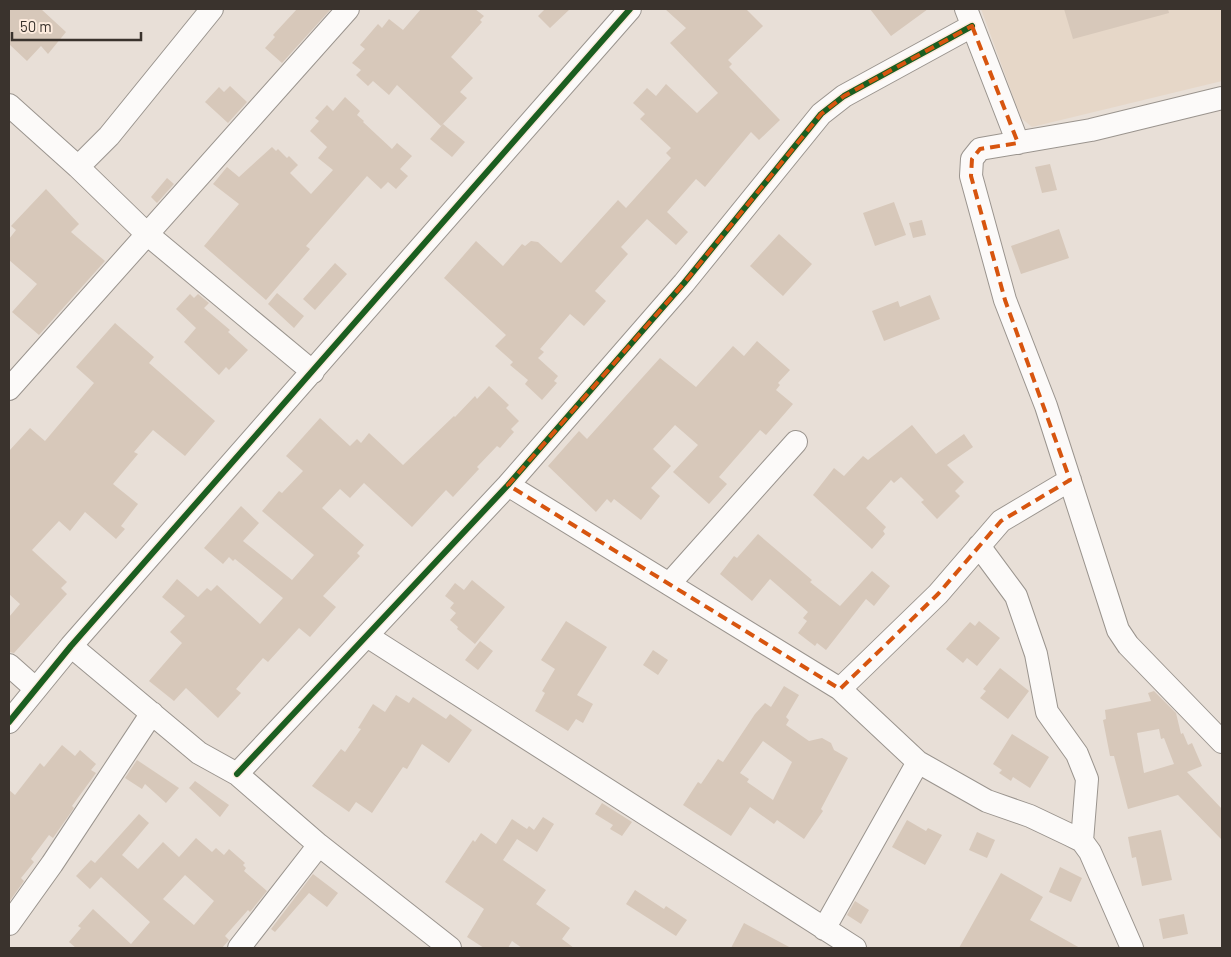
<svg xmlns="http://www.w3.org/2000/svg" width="1231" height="957" font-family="Barlow,sans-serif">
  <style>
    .built { fill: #e6d7c8 }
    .building { fill: #d7c8ba; fill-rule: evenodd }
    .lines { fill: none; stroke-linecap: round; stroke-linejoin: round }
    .minor-casing { stroke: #9a948e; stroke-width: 24 }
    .minor { stroke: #fcfaf9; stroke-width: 22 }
    .cycleway-casing { stroke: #fdebdd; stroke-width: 9 }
    .cycleway { stroke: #1b5e20; stroke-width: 6 }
    .marked { fill: none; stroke: #d7550f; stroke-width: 4; stroke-dasharray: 10 6; stroke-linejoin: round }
  </style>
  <rect width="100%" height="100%" fill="#e8dfd7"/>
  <path class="built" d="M981 9H1222V81L1032 127 1021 118Z"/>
  <path class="building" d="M9 9H41L66 32 48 54 41 46 27 61 9 44Z
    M297 9H331L282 63 265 48 275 37 273 35Z
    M421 9H475L484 16 480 20 482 22 451 57 473 78 460 92 467 98 441 126 397 85 389 95 373 81 368 86 356 75 361 70 352 63 365 49 360 45 378 24 382 28 389 19 403 30Z
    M545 9H570L550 28 538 16Z
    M665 9H746L763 26 728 60 732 64 729 67 780 120 759 140 751 132 705 187 696 179 667 212 688 232 676 245 647 219 621 247 628 254 595 291 606 301 584 326 570 314 540 349 544 352 538 358 558 376 554 381 557 383 542 400 525 384 528 380 510 365 513 362 495 346 506 335 444 278 476 241 503 266 522 244 525 246 531 241 538 242 561 263 618 200 626 208 671 158 666 153 671 148 640 119 645 114 633 103 647 88 656 96 666 84 697 113 718 93 670 43 686 28Z
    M870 9H928L891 36Z
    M1064 9H1168L1169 13 1073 39Z
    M230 86 247 102 228 123 205 102 219 87 224 92Z
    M345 97 360 111 357 115 364 121 363 122 392 149 397 143 412 156 400 169 408 176 396 189 388 182 381 189 367 176 306 246 310 249 266 300 204 246 239 204 213 184 227 167 239 177 272 147 276 151 278 149 287 158 289 156 298 165 290 173 311 194 333 170 318 158 327 147 310 131 319 121 315 118 327 105 333 111Z
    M443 124 465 142 452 157 430 139Z
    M1050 164 1057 190 1042 193 1035 167Z
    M167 178 174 184 157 203 151 197Z
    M46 189 79 224 71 232 105 261 39 335 12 312 37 284 9 260V239L16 230 11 226Z
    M894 202 906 235 875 246 863 213Z
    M922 220 926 235 913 238 909 223Z
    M1059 229 1069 258 1021 274 1011 246Z
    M779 234 812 264 783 296 750 266Z
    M335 263 347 274 315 310 303 299Z
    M277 293 304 316 294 328 268 304Z
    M190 294 194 298 198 294 209 303 204 308 230 330 228 332 248 350 229 370 226 367 219 375 184 342 196 328 176 309Z
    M930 295 940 319 884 341 872 311 898 301 900 307Z
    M115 323 154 357 149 363 215 421 185 456 153 430 134 452 138 454 113 484 138 504 121 526 125 529 116 539 85 512 70 531 59 521 32 550 67 582 61 588 67 594 14 653 9 652V617L20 604 9 594V451L30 428 45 441 94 383 76 367Z
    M757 341 790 370 778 383 780 385 776 390 793 404 766 435 760 430 719 477 727 484 709 504 673 472 698 445 675 425 653 449 671 466 651 488 660 496 641 520 614 499 611 503 607 499 596 512 548 466 579 431 587 439 660 358 696 387 733 346 744 356Z
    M489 386 509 405 506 408 519 421 511 429 514 432 500 448 497 446 477 467 479 469 453 497 446 490 412 527 364 483 350 498 340 489 322 508 364 545 357 553 360 556 323 596 336 607 310 637 299 628 268 662 263 658 236 689 241 693 218 718 186 688 174 701 149 681 182 643 170 632 185 616 162 597 177 579 198 597 207 588 211 591 217 585 260 624 283 598 235 559 233 561 229 557 223 564 204 548 241 506 259 523 243 541 292 580 314 555 262 511 279 491 282 493 303 471 286 456 320 418 350 446 357 439 361 443 369 433 403 465 454 416 455 417 475 396 477 399Z
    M912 425 936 454 964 434 973 447 947 465 964 482 955 491 960 496 937 519 921 502 924 500 901 477 894 483 891 480 866 508 886 527 883 531 885 534 872 549 813 495 834 468 844 476 863 456 868 460Z
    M758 534 812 580 810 582 840 606 872 571 890 586 874 606 866 599 826 650 817 643 815 646 798 633 807 621 803 618 808 612 770 579 752 601 720 574 734 556 737 558Z
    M472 580 505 607 475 644 457 629 458 627 450 620 456 613 450 608 454 603 445 596 455 583 464 590Z
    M566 621 607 647 577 695 593 704 583 723 576 719 568 731 535 711 545 693 542 691 555 669 541 660Z
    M979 621 1000 638 977 666 967 658 963 663 946 649 970 622 975 626Z
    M480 641 493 651 478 670 465 660Z
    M653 650 668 660 658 675 643 665Z
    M1000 668 1029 691 1008 719 980 698 986 691 983 689Z
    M784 686 799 695 786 717 789 720 786 725 809 741 822 738 831 743 834 750 848 758 821 809 823 811 804 839 777 820 774 824 750 807 731 836 683 805 698 782 701 784 718 759 723 762 755 714 765 703 771 707ZM763 741 792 762 773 800 747 782 749 779 740 773Z
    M1154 691 1176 713 1181 734 1183 733 1188 745 1192 743 1202 766 1187 772 1222 809V840L1178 795 1128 809 1114 756H1110L1103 720 1106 719 1105 710 1151 701 1148 693ZM1159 729 1161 739 1164 738 1174 764 1144 773 1137 733Z
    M396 695 409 703 413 697 446 719 450 714 472 730 449 763 422 744 407 769 403 767 372 813 356 802 349 812 312 786 341 749 345 752 361 729 358 728 373 704 385 712Z
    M1012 734 1049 757 1030 788 1013 777 1011 781 999 773 1002 770 993 764Z
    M62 745 75 756 80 750 96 764 91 770 96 773 72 806 74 808 53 838 49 835 31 859 34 862 21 878 24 881 9 902V790L15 795 40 763 44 767Z
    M137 760 179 788 166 803 145 784 142 789 125 778Z
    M195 781 229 805 220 817 189 788Z
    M602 803 632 822 622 836 610 829 613 825 595 814Z
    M139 814 149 823 122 855 138 869 163 842 179 857 196 838 212 852 216 848 224 855 229 849 245 863 243 865 246 868 244 871 267 891 250 912 248 910 225 936 229 940 222 948H76L69 942 81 928 78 926 93 909 131 944 150 922 101 877 90 889 76 876 91 860 95 863ZM185 875 214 901 194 925 163 899Z
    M543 817 554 824 537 852 517 839 503 860 546 890 536 904 570 928 562 939 574 948H522L512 941 508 948H484L467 937 484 909 445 882 473 840 475 842 481 833 496 844 512 819 527 829 529 826 534 830Z
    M907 820 926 831 928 828 942 835 925 865 892 847Z
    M1161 830 1172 880 1142 886 1136 857 1132 858 1128 837Z
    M977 832 995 840 987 858 969 850Z
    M1060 867 1082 878 1071 902 1049 892Z
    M1001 873 1043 897 1030 920 1080 948H959Z
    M313 874 338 893 327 907 309 893 275 932 271 929Z
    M635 890 664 909 666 906 687 920 676 936 626 904Z
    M855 901 869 910 861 924 847 915Z
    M1184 914 1188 934 1163 939 1159 919Z
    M744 923 791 948H731Z"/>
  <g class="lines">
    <g class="minor-casing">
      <path id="minor" d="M966 9 1018 143
        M1222 98 1091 130 980 149 972 159 971 176 1005 300 1046 406 1118 630 1128 645 1222 742
        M9 105 78 167 147 234 313 372
        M78 167 109 136 212 9
        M9 389 348 9
        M508 485 840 689 918 762 987 801 1030 816 1070 835 1082 841 1090 852 1132 948
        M979 546 1016 596 1036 654 1047 712 1077 754 1087 779 1082 841
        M670 583 796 442
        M367 636 855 948
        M71 646 199 753 237 774 319 845 450 948
        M9 665 36 689
        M840 689 938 594 1001 521 1070 480
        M9 722 71 646 630 9
        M237 774 508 485 684 283 821 114 844 96 972 26
        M9 924 52 864 152 713
        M824 929 918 762
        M239 948 319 845"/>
    </g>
    <use href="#minor" class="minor"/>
    <g class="cycleway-casing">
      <path id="cycleway" d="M9 722 71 646 630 9
        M237 774 508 485 684 283 821 114 844 96 972 26"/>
    </g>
    <use href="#cycleway" class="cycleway"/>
  </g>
  <path class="marked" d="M972 26 1018 143 980 149 972 159 971 176 1005 300 1070 480 1001 521 938 594 840 689 508 485 684 283 821 114 844 96Z"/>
  <rect width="1231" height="957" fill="none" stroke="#3a332d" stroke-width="20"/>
  <path d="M12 32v8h129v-8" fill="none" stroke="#3a332d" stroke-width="2.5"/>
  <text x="20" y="32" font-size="15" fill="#3a332d" stroke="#fdebdd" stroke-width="4" paint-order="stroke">50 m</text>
</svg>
